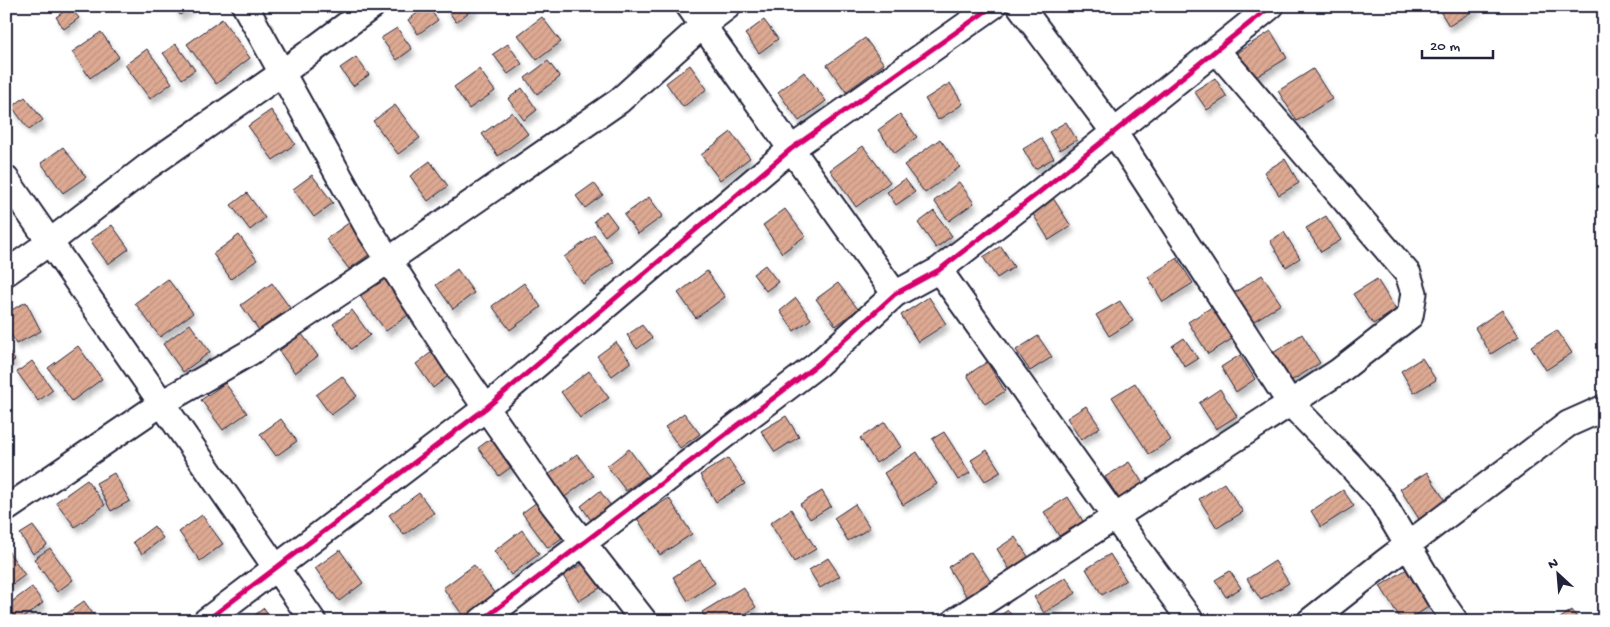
<svg xmlns="http://www.w3.org/2000/svg" width="1610" height="627" font-family="'Gochi Hand',sans-serif">
  <style>
    .building { fill: url(#building-hatch); stroke: #22223b; filter: url(#shadow) }
    .lines { fill: none; stroke-linecap: round; stroke-linejoin: round }
    .minor-casing { stroke: #22223b; stroke-width: 29 }
    .minor { stroke: #fff; stroke-width: 25 }
    .cycleway-casing { stroke: #fff; stroke-width: 8 }
    .cycleway { stroke: #d6006c; stroke-width: 5 }
  </style>
  <defs>
    <pattern id="building-hatch" width="6" height="6" patternUnits="userSpaceOnUse" patternTransform="scale(1.25)"><rect width="6" height="6" fill="#dda992"/><path d="M-1 1l2-2M0 6l6-6M5 7l2-2" fill="none" stroke="#bd917f"/></pattern>
    <filter id="shadow"><feDropShadow dx="3" dy="5.5" stdDeviation="2.5" flood-color="#0004"/></filter>
  </defs>
  <rect width="100%" height="100%" fill="#fff"/>
  <filter id="ink" filterUnits="userSpaceOnUse"><feTurbulence type="fractalNoise" baseFrequency=".02" numOctaves="2"/><feDisplacementMap in="SourceGraphic" scale="10" xChannelSelector="R" yChannelSelector="G"/><feConvolveMatrix kernelMatrix="1 2 1 2 8 2 1 2 1" color-interpolation-filters="sRGB"/></filter>
  <g filter="url(#ink)">
    <path class="building" d="M174 6H192L180 15Z
      M427 6 438 20 418 34 408 20Z
      M445 6H477L456 22Z
      M1437 6H1478L1479 7 1449 26Z
      M70 7 79 18 64 29 56 17Z
      M542 17 561 42 537 60 518 35Z
      M222 19 250 58 216 84 187 44Z
      M764 20 778 39 759 53 745 34Z
      M397 28 412 49 397 60 381 38Z
      M1271 31 1287 58 1253 79 1236 53Z
      M101 32 119 57 90 78 72 52Z
      M865 38 884 64 846 92 827 65Z
      M176 44 195 70 182 79 163 53Z
      M508 44 522 64 508 74 493 54Z
      M147 49 172 83 150 99 125 65Z
      M356 57 369 75 353 86 340 68Z
      M548 61 560 77 537 94 525 78Z
      M690 65 707 89 683 107 666 83Z
      M479 69 495 91 469 109 454 87Z
      M1313 69 1332 99 1297 121 1278 91Z
      M804 72 826 101 799 121 778 92Z
      M1215 78 1227 97 1207 110 1194 91Z
      M950 83 963 104 938 120 925 99Z
      M522 88 537 110 524 120 508 99Z
      M25 97 43 120 29 130 12 107Z
      M395 105 420 138 398 154 373 121Z
      M271 110 295 144 273 160 248 126Z
      M512 112 528 134 498 156 482 134Z
      M900 114 917 137 895 153 878 130Z
      M1066 122 1077 140 1060 150 1049 132Z
      M731 132 750 158 720 180 701 155Z
      M1041 138 1054 158 1035 169 1023 149Z
      M940 139 960 167 925 193 904 165Z
      M863 146 890 182 856 207 830 170Z
      M63 147 86 177 63 193 41 163Z
      M1285 159 1299 183 1279 195 1264 172Z
      M430 161 448 186 428 201 410 176Z
      M312 175 333 203 314 217 293 189Z
      M905 179 915 192 896 205 887 192Z
      M959 182 974 203 949 221 934 201Z
      M594 183 603 195 585 208 576 196Z
      M247 193 265 218 250 230 231 205Z
      M649 197 663 216 638 234 624 215Z
      M1053 198 1071 226 1049 240 1031 211Z
      M785 209 805 236 782 253 763 225Z
      M606 211 617 226 605 236 594 221Z
      M934 211 952 236 936 248 918 223Z
      M1326 216 1341 240 1321 252 1306 228Z
      M350 222 373 252 349 269 326 239Z
      M112 225 129 249 108 264 90 240Z
      M1284 232 1300 258 1286 267 1270 241Z
      M239 235 257 260 231 279 213 254Z
      M594 235 614 262 583 284 564 257Z
      M1001 246 1014 267 997 278 983 257Z
      M1177 258 1193 283 1163 302 1148 277Z
      M765 265 778 282 766 291 753 274Z
      M457 269 474 293 453 309 436 285Z
      M707 271 725 297 696 318 678 293Z
      M1262 275 1281 304 1251 323 1232 294Z
      M385 278 411 313 386 331 360 296Z
      M168 279 193 313 160 337 135 303Z
      M1377 279 1396 310 1373 324 1353 294Z
      M272 283 290 308 259 330 241 305Z
      M524 283 541 307 510 330 492 306Z
      M838 283 858 309 836 326 816 299Z
      M929 297 946 324 918 342 901 315Z
      M796 298 811 319 794 331 780 311Z
      M1120 301 1133 321 1109 336 1096 315Z
      M26 302 41 331 16 344 6 325V313Z
      M1212 307 1232 339 1208 354 1188 322Z
      M352 310 370 335 351 349 333 324Z
      M1502 310 1519 336 1491 354 1475 328Z
      M190 324 210 352 183 372 163 344Z
      M642 325 652 338 637 349 627 335Z
      M1557 330 1572 353 1546 370 1531 346Z
      M302 334 318 356 295 373 279 351Z
      M1302 334 1320 363 1291 381 1273 353Z
      M1038 336 1052 357 1030 371 1016 350Z
      M1184 338 1198 359 1185 367 1172 346Z
      M616 342 631 362 612 376 597 356Z
      M78 346 102 379 72 401 48 368Z
      M6 348 15 360 6 366Z
      M433 351 451 374 433 388 416 364Z
      M1240 355 1255 379 1236 392 1221 367Z
      M1422 358 1436 380 1414 393 1401 371Z
      M32 361 53 390 38 401 17 372Z
      M987 362 1005 391 985 404 967 375Z
      M589 371 609 398 580 418 561 392Z
      M342 376 357 396 331 415 316 395Z
      M225 383 247 413 223 430 201 400Z
      M1135 383 1171 440 1149 454 1112 397Z
      M1220 389 1237 416 1216 429 1199 403Z
      M1086 406 1100 427 1081 440 1067 418Z
      M684 413 700 434 680 448 665 427Z
      M786 416 799 437 775 452 761 431Z
      M281 419 297 441 276 456 260 434Z
      M885 422 901 447 876 463 860 438Z
      M944 432 970 473 958 480 932 439Z
      M497 434 518 462 499 476 478 448Z
      M629 449 648 475 626 491 607 466Z
      M987 450 1001 472 985 481 971 460Z
      M917 452 937 484 903 505 884 473Z
      M577 454 593 476 562 499 545 477Z
      M728 458 745 484 716 502 700 475Z
      M1129 462 1144 485 1120 500 1105 477Z
      M1427 472 1446 502 1419 519 1400 489Z
      M114 473 130 501 111 511 96 483Z
      M87 480 105 505 75 527 56 502Z
      M1224 483 1243 512 1217 528 1199 499Z
      M1343 490 1354 506 1321 527 1311 511Z
      M600 491 611 506 591 520 581 506Z
      M822 491 831 506 810 519 800 504Z
      M419 493 434 513 404 535 389 515Z
      M1068 497 1083 521 1059 536 1044 512Z
      M669 498 692 534 660 555 637 518Z
      M541 499 567 534 548 548 522 513Z
      M855 504 870 528 848 541 834 518Z
      M791 509 816 549 794 562 770 523Z
      M202 515 223 544 200 561 179 532Z
      M33 526 47 545 33 554 20 534Z
      M154 526 163 538 142 554 133 542Z
      M522 530 539 554 511 575 494 551Z
      M1015 537 1029 558 1010 570 997 549Z
      M6 548 25 575 6 589Z
      M50 548 73 580 57 592 34 559Z
      M340 550 363 583 339 601 315 568Z
      M971 552 991 582 967 597 948 567Z
      M1110 554 1126 580 1102 595 1086 569Z
      M828 558 840 576 820 588 809 570Z
      M700 560 715 583 688 601 673 577Z
      M1275 561 1289 583 1261 600 1247 579Z
      M584 563 600 588 579 601 563 576Z
      M474 565 495 594 464 617 443 588Z
      M1410 567 1433 604 1407 621H1402L1380 586Z
      M1230 571 1241 588 1226 597 1215 580Z
      M1066 577 1076 593 1044 613 1034 597Z
      M32 587 43 603 19 621H16L6 606Z
      M743 587 756 607 735 621H707L702 612Z
      M84 601 98 621H69L65 615Z
      M264 608 273 621H247Z
      M1008 610 1015 621H992Z
      M1572 610 1579 621H1556Z
      M773 612 778 621H759Z"/>
    <g class="lines">
      <g class="minor-casing">
        <path id="minor" d="M245 6 368 228 459 369 553 504 644 621
          M689 6 895 294
          M1020 6 1114 132 1290 403 1350 465 1381 500 1439 598 1455 621
          M6 179 313 621
          M939 270 1115 517 1191 621
          M6 273 50 242 147 167 282 73 372 6
          M6 509 162 403 249 353 389 260 619 101 702 26 728 6
          M206 621 486 408 791 149 993 6
          M481 621 818 364 895 294 939 270 1037 194 1271 6
          M955 621 1338 372 1410 316 1414 293 1408 274 1216 50
          M1310 621 1385 562 1568 424 1604 408"/>
      </g>
      <use href="#minor" class="minor"/>
      <g class="cycleway-casing">
        <path id="cycleway" d="M206 621 486 408 791 149 993 6
          M481 621 818 364 895 294 939 270 1037 194 1271 6"/>
      </g>
      <use href="#cycleway" class="cycleway"/>
    </g>
  </g>
  <rect width="1610" height="627" fill="none" stroke="#fff" stroke-width="25"/>
  <rect x="12" y="12" width="1585" height="602" fill="none" stroke="#22223b" stroke-width="2" filter="url(#ink)"/>
  <g transform="translate(1558 574) rotate(334)" stroke="#ffffff" stroke-width="4" paint-order="stroke">
  <path d="M0-4L9 19L0 12L-9 19Z" fill="#22223b"/>
  <text y="-8" font-size="14" font-weight="bold" text-anchor="middle" fill="#22223b">N</text>
  </g>
  <path d="M1422 50v8h71v-8" fill="none" stroke="#22223b" stroke-width="2.5"/>
  <text x="1430" y="50" font-size="15" fill="#22223b" stroke="#ffffff" stroke-width="4" paint-order="stroke">20 m</text>
</svg>
